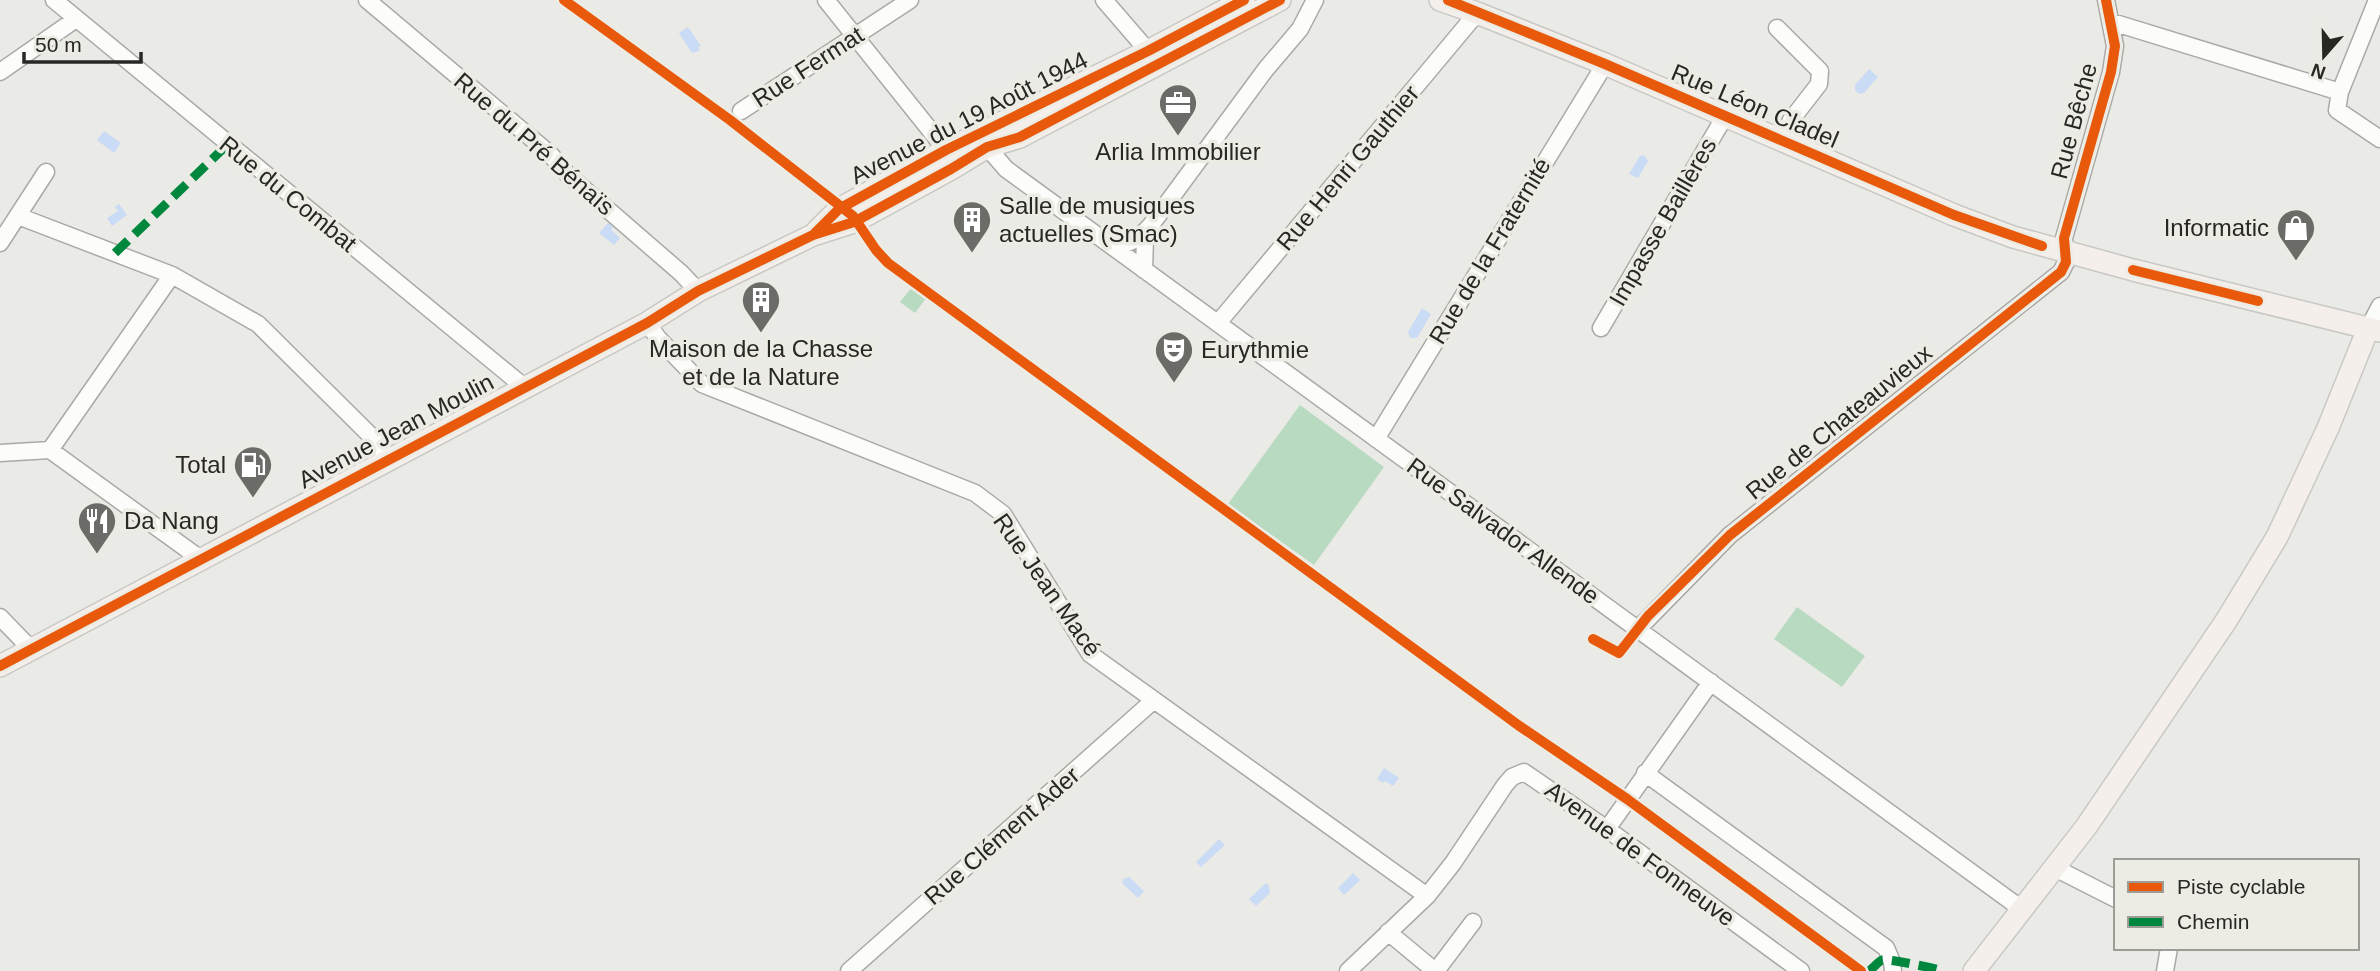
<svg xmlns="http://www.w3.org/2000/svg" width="2380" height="971" font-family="Helvetica,sans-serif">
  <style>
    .green { fill: #b8dac1 }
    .water { fill: #cadbf5 }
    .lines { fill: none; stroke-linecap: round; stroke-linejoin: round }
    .minor-casing { stroke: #aaa9a6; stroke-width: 19 }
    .major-casing { stroke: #c8c8c6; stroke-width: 24 }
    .minor { stroke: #fcfcfb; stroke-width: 16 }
    .major { stroke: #f4efeb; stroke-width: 21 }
    .quiet { stroke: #00873e; stroke-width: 9; stroke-dasharray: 18 9; stroke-linecap: butt }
    .cycleway-casing { stroke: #ecebe4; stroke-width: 15 }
    .cycleway { stroke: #e8590c; stroke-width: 10 }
    .labels { text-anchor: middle; stroke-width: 7; stroke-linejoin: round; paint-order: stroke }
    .street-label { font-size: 24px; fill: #272724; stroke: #ecebe4 }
    .poi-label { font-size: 24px; fill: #272724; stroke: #ecebe4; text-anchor: start }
  </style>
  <rect width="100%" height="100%" fill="#eaeae6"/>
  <path class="green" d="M913 286 927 297 915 313 900 302Z
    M1300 405 1384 467 1314 565 1228 504Z
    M1797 607 1865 656 1842 687 1774 639Z"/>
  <path class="water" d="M688 27 701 46 698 47 700 50 694 53 691 52 679 33Z
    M1869 69 1878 77 1864 93 1859 94 1855 90V85Z
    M104 131 121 143 114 153 97 140Z
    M1644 155 1648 161 1638 178 1629 174 1640 156Z
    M119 204 127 215 112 226 107 218 118 211 115 207Z
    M608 223 613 227 611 230 620 238 614 245 599 233Z
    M1422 308 1431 314 1417 338H1410L1408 332Z
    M1384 768 1399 778 1393 786 1385 781 1383 783 1377 779Z
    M1219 839 1225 845 1201 867 1196 862Z
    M1353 873 1360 880 1344 895 1338 888Z
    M1129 877 1144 891 1138 898 1122 883 1123 879Z
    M1266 883 1269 886 1270 893 1256 906 1249 899Z"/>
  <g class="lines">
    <g class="minor-casing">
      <path id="minor" d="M54 0 523 386
        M367 0 550 154 569 176 681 273 698 291
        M826 0 946 150 948 158
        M1104 0 1148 51
        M2377 0 2340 92 2337 110 2380 139
        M2112 22 2340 92
        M1777 28 1820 71 1819 84 1791 120 1783 140
        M0 72 76 19
        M741 111 910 0
        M987 147 1006 169 2023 910
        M18 216 172 275 258 324 376 441 389 461
        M0 243 46 172
        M1113 247C1130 244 1139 239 1151 225L1266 69 1300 29 1315 0
        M1144 270 1145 238 1150 228
        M647 323 658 338 702 384 975 493 1003 514 1090 654 1427 896
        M1218 323 1477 13
        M1601 328 1725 116
        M2368 329 2380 306
        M1376 439 1605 64
        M50 450 172 275
        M0 453 50 450 202 560
        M0 617 31 649
        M1638 629 1730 535 2061 272 2066 262 2064 238 2111 72 2115 46 2106 0
        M1645 773 1886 948 1892 962 1893 971
        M1607 829 1711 682
        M2055 868 2116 899
        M1388 932 1435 971
        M849 971 1153 701
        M1348 971 1427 896 1453 863 1505 785 1512 777 1524 772 1607 829 1801 971
        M1436 971 1473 922
        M2165 971 2169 948"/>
    </g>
    <g class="major-casing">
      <path id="major" d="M1440 0 1477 13 1605 64 1954 215 2013 237 2133 270 2380 331
        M816 232 839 209 946 150 1148 51 1244 0
        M0 666 647 323 698 291 813 235 854 222 951 169 987 147 1020 137 1280 0
        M1974 971 2086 827 2226 621 2277 537 2328 428 2368 329"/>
    </g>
    <use href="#minor" class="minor"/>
    <use href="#major" class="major"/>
    <path class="quiet" d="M115 253 228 144
      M1869 971C1873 968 1878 962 1882 960 1886 958 1938 969 1943 971"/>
    <g class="cycleway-casing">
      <path id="cycleway" d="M564 0 730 120 853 216 876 250 888 263 1518 725 1627 799 1861 971
        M1448 0 1605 64 1954 215 2042 246
        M815 233 839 209 946 150 1148 51 1244 0
        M2133 270 2258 301
        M1593 639 1619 653 1648 616 1730 535 2061 272 2066 262 2064 238 2111 72 2115 46 2106 0
        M0 666 647 323 698 291 813 235 854 222 951 169 987 147 1020 137 1280 0"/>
    </g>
    <use href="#cycleway" class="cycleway"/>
  </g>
  <defs>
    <g id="office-pin" transform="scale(2.0125)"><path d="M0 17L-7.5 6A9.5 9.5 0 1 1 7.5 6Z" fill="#6b6b68" stroke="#ecebe4"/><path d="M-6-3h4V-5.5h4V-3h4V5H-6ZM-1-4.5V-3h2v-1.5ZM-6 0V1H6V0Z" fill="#fff"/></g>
    <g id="building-pin" transform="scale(2.0125)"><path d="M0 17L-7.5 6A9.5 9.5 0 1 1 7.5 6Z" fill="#6b6b68" stroke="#ecebe4"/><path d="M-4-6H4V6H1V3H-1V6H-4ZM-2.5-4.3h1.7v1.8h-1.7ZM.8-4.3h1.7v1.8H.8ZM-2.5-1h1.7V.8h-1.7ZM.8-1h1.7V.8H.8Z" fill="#fff"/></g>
    <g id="shop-pin" transform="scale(2.0125)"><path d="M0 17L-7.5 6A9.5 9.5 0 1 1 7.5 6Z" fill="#6b6b68" stroke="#ecebe4"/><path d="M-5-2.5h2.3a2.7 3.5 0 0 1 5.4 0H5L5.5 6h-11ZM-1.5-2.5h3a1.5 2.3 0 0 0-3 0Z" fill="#fff"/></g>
    <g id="theatre-pin" transform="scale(2.0125)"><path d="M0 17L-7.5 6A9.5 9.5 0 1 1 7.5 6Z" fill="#6b6b68" stroke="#ecebe4"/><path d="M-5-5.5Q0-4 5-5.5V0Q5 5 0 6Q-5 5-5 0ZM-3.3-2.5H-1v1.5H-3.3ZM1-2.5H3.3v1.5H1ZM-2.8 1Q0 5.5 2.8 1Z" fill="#fff"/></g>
    <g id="fuel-pin" transform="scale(2.0125)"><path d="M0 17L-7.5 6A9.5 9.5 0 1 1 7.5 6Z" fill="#6b6b68" stroke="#ecebe4"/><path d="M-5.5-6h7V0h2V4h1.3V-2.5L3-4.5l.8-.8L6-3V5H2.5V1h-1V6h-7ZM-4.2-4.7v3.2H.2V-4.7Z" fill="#fff"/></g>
    <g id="restaurant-pin" transform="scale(2.0125)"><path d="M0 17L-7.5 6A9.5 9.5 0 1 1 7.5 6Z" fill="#6b6b68" stroke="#ecebe4"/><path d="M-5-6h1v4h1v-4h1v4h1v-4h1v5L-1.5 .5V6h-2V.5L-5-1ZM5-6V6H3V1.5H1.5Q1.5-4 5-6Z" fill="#fff"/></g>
  </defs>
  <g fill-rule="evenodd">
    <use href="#office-pin" x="1178" y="103"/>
    <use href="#building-pin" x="972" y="220"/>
    <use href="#shop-pin" x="2296" y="228"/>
    <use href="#building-pin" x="761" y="300"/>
    <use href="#theatre-pin" x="1174" y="350"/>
    <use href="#fuel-pin" x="253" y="465"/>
    <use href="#restaurant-pin" x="97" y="521"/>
  </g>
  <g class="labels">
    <g class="street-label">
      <text transform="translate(808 67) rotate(-33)" y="8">Rue Fermat</text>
      <text transform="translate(1755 106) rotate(23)" y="8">Rue Léon Cladel</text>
      <text transform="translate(969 118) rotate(-27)" y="8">Avenue du 19 Août 1944</text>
      <text transform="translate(2074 121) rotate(-75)" y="8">Rue Bêche</text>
      <text transform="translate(534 144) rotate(41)" y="8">Rue du Pré Bénaïs</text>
      <text transform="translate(1348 168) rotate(-50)" y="8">Rue Henri Gauthier</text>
      <text transform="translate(288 194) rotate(39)" y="8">Rue du Combat</text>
      <text transform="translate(1663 222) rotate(-60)" y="8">Impasse Baillères</text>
      <text transform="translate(1490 251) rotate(-59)" y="8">Rue de la Fraternité</text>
      <text transform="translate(1839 422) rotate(-39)" y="8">Rue de Chateauvieux</text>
      <text transform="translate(396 431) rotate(-28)" y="8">Avenue Jean Moulin</text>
      <text transform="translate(1503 531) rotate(36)" y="8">Rue Salvador Allende</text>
      <text transform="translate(1047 585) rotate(55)" y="8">Rue Jean Macé</text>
      <text transform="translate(1002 836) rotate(-41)" y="8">Rue Clément Ader</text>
      <text transform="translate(1640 854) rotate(36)" y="8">Avenue de Fonneuve</text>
    </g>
    <g class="poi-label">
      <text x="1178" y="160" text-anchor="middle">Arlia Immobilier</text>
      <text x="999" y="214">Salle de musiques<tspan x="999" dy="28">actuelles (Smac)</tspan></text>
      <text x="2269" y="236" text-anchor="end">Informatic</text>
      <text x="761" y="357" text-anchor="middle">Maison de la Chasse<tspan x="761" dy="28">et de la Nature</tspan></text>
      <text x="1201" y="358">Eurythmie</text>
      <text x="226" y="473" text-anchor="end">Total</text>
      <text x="124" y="529">Da Nang</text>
    </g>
  </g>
  <rect x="2114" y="859" width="245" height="91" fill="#ecebe4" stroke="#9d9d97" stroke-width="2"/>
  <rect x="2128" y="882" width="35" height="10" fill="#e8590c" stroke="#9d9d97" stroke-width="2"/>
  <text x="2177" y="894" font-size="21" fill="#272724">Piste cyclable</text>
  <rect x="2128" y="917" width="35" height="10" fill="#00873e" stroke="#9d9d97" stroke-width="2"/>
  <text x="2177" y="929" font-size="21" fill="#272724">Chemin</text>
  <g transform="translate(2324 56) rotate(200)" stroke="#ecebe4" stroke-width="5" paint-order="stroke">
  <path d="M0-5L12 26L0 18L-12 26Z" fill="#272724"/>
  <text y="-10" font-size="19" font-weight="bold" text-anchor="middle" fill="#272724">N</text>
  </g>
  <path d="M24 52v10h117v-10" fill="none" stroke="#272724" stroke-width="3.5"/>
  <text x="35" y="52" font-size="21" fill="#272724" stroke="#ecebe4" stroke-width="5" paint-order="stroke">50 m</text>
</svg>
